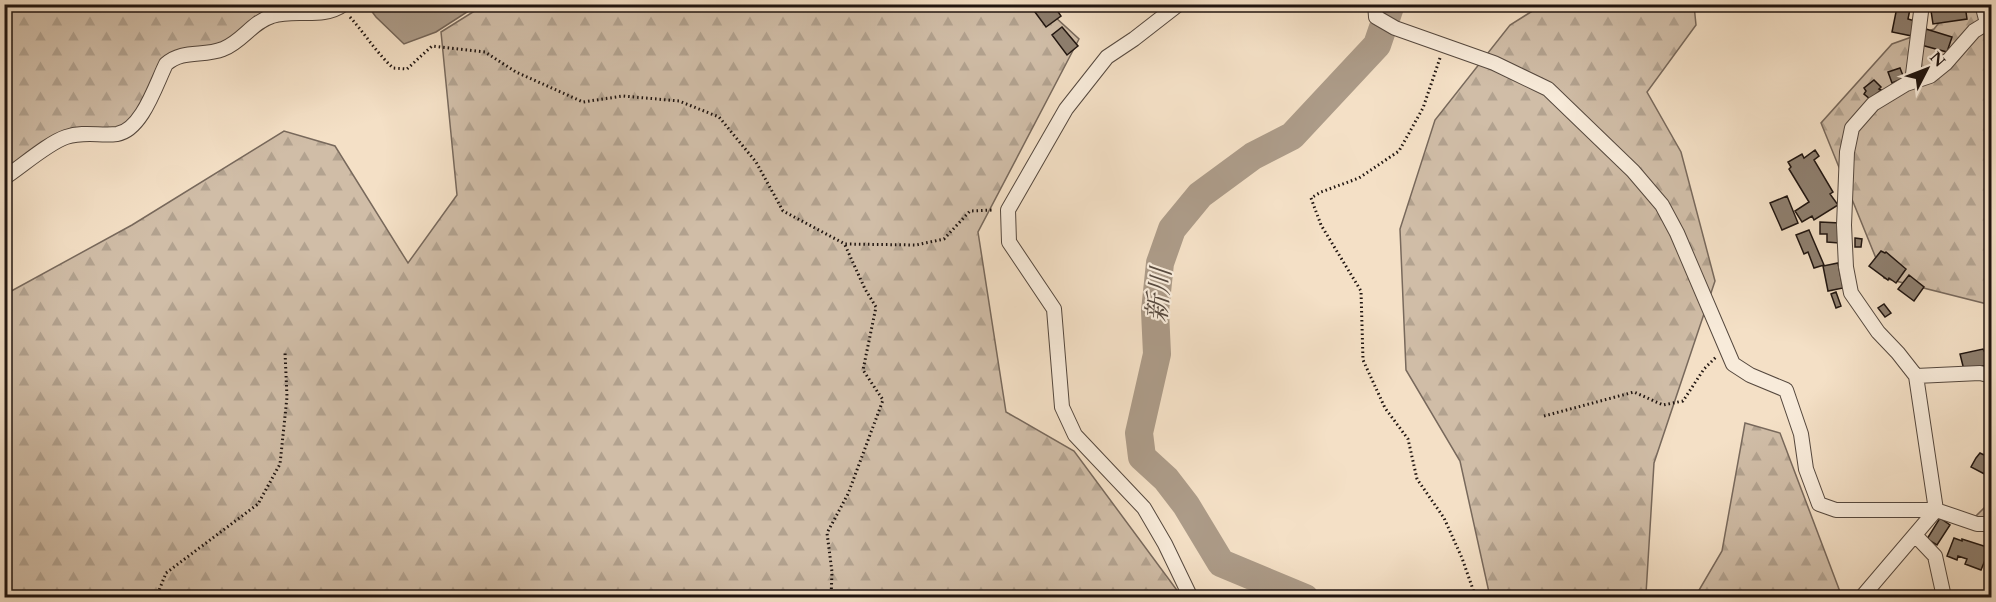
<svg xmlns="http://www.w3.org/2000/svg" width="1996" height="602" font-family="Cardo,'Noto Serif JP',serif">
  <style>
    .forest { fill: url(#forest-firs); stroke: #78695c; stroke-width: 1.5 }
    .water { fill: #ac9b88; stroke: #746558; stroke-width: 1.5 }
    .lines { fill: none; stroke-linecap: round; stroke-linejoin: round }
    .river { stroke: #ac9b88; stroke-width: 28 }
    .building { fill: #8e7f6f; stroke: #201510; stroke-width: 1.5 }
    .minor-casing { stroke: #55483e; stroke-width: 16 }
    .path { stroke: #201510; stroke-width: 3; stroke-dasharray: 1.5 3; stroke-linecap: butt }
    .minor { stroke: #f8ebda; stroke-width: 14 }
    .labels { text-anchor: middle; stroke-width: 4.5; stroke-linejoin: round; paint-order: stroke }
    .water-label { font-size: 27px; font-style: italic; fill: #584b40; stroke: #f8ebda }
  </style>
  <defs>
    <pattern id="forest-firs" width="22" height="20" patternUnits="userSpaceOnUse" patternTransform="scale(1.5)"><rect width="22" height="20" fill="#d0bda7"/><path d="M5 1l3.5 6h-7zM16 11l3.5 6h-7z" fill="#b2a28f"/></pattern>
  </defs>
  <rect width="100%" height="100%" fill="#f4e0c6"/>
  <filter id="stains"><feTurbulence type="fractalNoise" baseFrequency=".00333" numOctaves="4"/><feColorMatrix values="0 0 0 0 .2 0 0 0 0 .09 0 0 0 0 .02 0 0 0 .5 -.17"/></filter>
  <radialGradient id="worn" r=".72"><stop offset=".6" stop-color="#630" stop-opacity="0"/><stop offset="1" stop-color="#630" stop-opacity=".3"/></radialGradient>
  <path class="forest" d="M4 5H339L272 13 236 40 178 53 144 106 123 130H84L5 170Z
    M484 5H1042L1079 39 978 232 1006 412 1074 451 1179 593V597H5L4 295 132 225 284 131 335 146 408 263 457 195 441 32Z
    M1542 5H1694L1696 25 1647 92 1681 152 1715 281 1654 463 1646 594 1649 597H1490L1460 461 1406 370 1400 229 1435 120 1510 25Z
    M1953 5H1991V305L1884 278 1821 123 1892 44 1934 29Z
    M1745 423 1780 433 1842 597H1695L1722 551Z
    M1991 501V526L1976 516Z"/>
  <path class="water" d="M367 5H478L436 32 404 44 376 17Z"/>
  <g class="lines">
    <path class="river" d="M1305 598 1221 563 1186 505 1166 479 1142 457 1139 433 1157 354 1155 311 1160 263 1172 229 1200 195 1253 156 1292 136 1377 45 1391 4"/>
  </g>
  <path class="building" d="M1029 4H1053L1061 16 1046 27Z
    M1930 4H1971L1965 5 1967 19 1933 24Z
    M1897 7 1910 9 1908 19 1915 21 1912 36 1892 32Z
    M1062 27 1078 46 1067 55 1052 35Z
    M1926 29 1952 37 1947 52 1921 45Z
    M1900 68 1904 78 1892 83 1888 72Z
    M1874 80 1881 87 1879 89 1881 90 1870 99 1864 94 1866 91 1864 88Z
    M1815 150 1819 156 1814 160 1833 192 1830 194 1838 205 1814 220 1812 216 1802 222 1795 211 1809 202 1789 169 1791 167 1788 162 1802 154 1804 158Z
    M1787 196 1798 223 1782 230 1770 203Z
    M1820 222 1840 223 1839 243 1827 242V234H1820Z
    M1809 230 1824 265 1814 268 1808 252 1804 254 1796 235Z
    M1855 238 1862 239 1861 247H1855Z
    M1881 251 1885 253 1886 252 1906 269 1896 283 1889 278 1888 280 1869 266Z
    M1838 263 1843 288 1828 291 1823 266Z
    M1909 275 1924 287 1914 301 1898 289Z
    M1836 292 1841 306 1836 308 1831 294Z
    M1884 304 1891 313 1885 317 1878 308Z
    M1983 349 1984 351H1992V364L1964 370 1960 354Z
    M1989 447 1992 449V478L1971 467 1976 458 1980 453 1984 455Z
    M1940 518 1950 525 1937 545 1927 539Z
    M1954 538 1962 541V539L1990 548 1981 570 1965 564 1967 559 1958 556 1957 560 1947 556Z"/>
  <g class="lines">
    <g class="minor-casing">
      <path id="minor" d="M1179 4 1134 39 1107 57 1066 109 1008 210 1009 242 1054 309 1062 407 1075 435 1144 508 1165 544 1191 598
        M1375 4 1376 17 1395 28 1494 63 1548 89 1633 171 1662 205 1677 233 1733 364 1750 375 1786 390 1801 434 1806 469 1819 504 1836 510H1936L1977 524H1992
        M1982 4 1987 23
        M1912 82 1922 4
        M4 178C21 167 48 143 66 137 84 131 100 136 117 134 142 130 156 84 166 64 183 49 203 57 223 49 242 42 252 22 272 16 296 8 322 20 344 4
        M1916 376 1980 373 1992 376
        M1936 510 1916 376 1898 353 1878 332 1851 293 1846 267 1844 225 1847 152 1852 128 1873 104 1906 84 1930 76 1946 63 1974 31 1992 20
        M1915 535 1935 556 1944 597 1946 598
        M1861 598 1936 510"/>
    </g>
    <path class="path" d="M350 17C365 34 376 52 393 68L407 69 432 46 485 52 516 72 583 102 623 96 679 101 719 117 756 162 783 211 845 244 916 245 944 239 970 211 993 210
      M1440 58 1423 108 1399 151 1359 178 1321 192 1311 198 1321 225 1361 291 1363 360 1385 408 1408 439 1417 479 1444 518 1462 558 1476 598
      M1544 416 1634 392 1663 405 1683 401 1704 369 1716 357
      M156 598 166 573 258 504 280 464 287 397 285 352
      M831 598 832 572 827 533 848 494 883 400 863 370 876 307 865 289 845 245"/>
    <use href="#minor" class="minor"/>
  </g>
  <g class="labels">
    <g class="water-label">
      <text transform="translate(1159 295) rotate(-85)" y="9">新川</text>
    </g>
  </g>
  <rect width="1996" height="602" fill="none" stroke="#f4e0c6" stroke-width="24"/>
  <rect x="6" y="6" width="1984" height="590" fill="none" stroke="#201510" stroke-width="3"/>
  <rect x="12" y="12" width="1972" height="578" fill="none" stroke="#201510" stroke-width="1.5"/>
  <g transform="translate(1927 69) rotate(48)" stroke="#f8ebda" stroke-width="4.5" paint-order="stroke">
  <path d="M0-4.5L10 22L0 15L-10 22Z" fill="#201510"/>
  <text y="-9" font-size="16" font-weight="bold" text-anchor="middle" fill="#201510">N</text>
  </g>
  <rect width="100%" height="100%" filter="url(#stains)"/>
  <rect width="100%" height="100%" fill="url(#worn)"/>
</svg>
